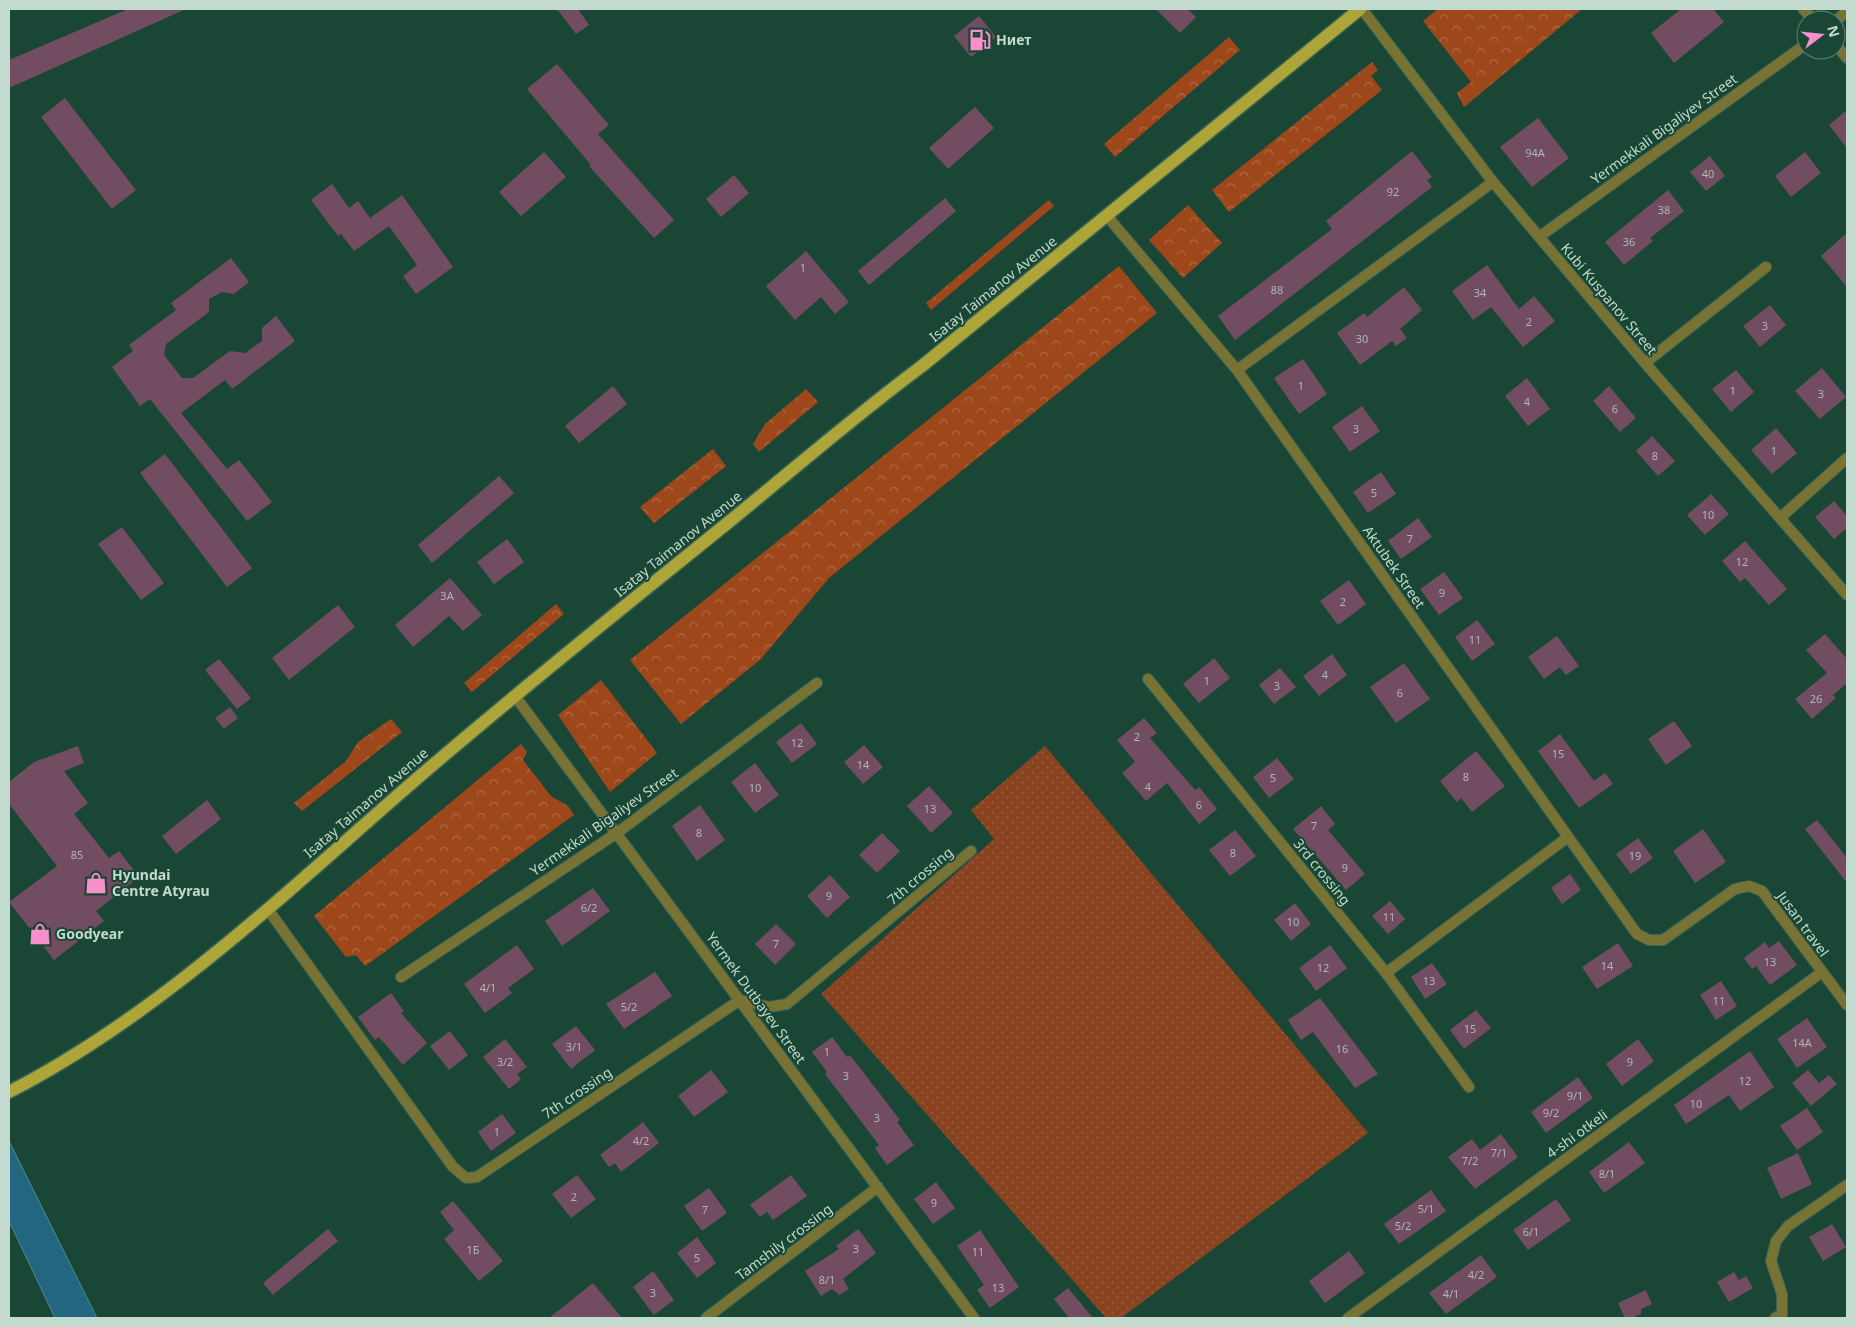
<svg xmlns="http://www.w3.org/2000/svg" width="1856" height="1327" font-family="'Noto Sans',sans-serif">
  <style>
    .green { fill: url(#green-dots) }
    .forest { fill: url(#forest-crowns) }
    .water { fill: #22677f; stroke: #528a97 }
    .building { fill: #724d61 }
    .lines { fill: none; stroke-linecap: round; stroke-linejoin: round }
    .street-casing { stroke: #3c6454; stroke-width: 12 }
    .primary-casing { stroke: #3c6454; stroke-width: 15 }
    .street { stroke: #787334; stroke-width: 10 }
    .primary { stroke: #aea539; stroke-width: 12 }
    .labels { text-anchor: middle; stroke-width: 4; stroke-linejoin: round; paint-order: stroke }
    .number-label { font-size: 11px; fill: #afb7b3 }
    .poi-label { font-size: 14px; font-weight: bold; fill: #c3dace; stroke: #1a4735; text-anchor: start }
    .street-label { font-size: 14px; fill: #c3dace; stroke: #1a4735 }
  </style>
  <defs>
    <pattern id="green-dots" width="8" height="8" patternUnits="userSpaceOnUse" patternTransform="scale(1.25)"><rect width="8" height="8" fill="#894320"/><path d="M2 2h.1M6 6h.1" fill="none" stroke="#985e3f" stroke-width="1.8" stroke-linecap="round"/></pattern>
    <pattern id="forest-crowns" width="20" height="18" patternUnits="userSpaceOnUse" patternTransform="scale(1.25)"><rect width="20" height="18" fill="#9e471a"/><path d="M2 6a3 3 0 1 1 6 0M12 15a3 3 0 1 1 6 0" fill="none" stroke="#ae6a45"/></pattern>
  </defs>
  <rect width="100%" height="100%" fill="#1a4735"/>
  <path class="green" d="M1045 746 1368 1133 1121 1318H1106L821 994 994 839 971 810Z"/>
  <path class="forest" d="M1438 9H1582L1464 107 1457 93 1471 82 1423 21Z
    M1229 37 1240 50 1115 157 1104 144Z
    M1372 62 1378 70 1371 76 1382 90 1229 212 1212 190Z
    M1049 200 1054 206 931 310 926 303Z
    M1188 205 1222 243 1183 278 1149 240Z
    M1119 266 1157 313 829 578 761 659 681 724 630 660Z
    M806 389 818 402 759 452 753 444 765 424Z
    M713 449 726 466 654 523 640 507Z
    M556 604 564 614 472 692 464 683Z
    M601 680 657 753 610 792 558 715Z
    M391 719 402 732 302 811 294 803 346 761 358 742Z
    M521 744 527 752 523 760 551 796 568 806 574 815 365 966 356 955 346 957 314 916Z"/>
  <path class="water" d="M9 1141 97 1318H55L9 1221Z"/>
  <path class="building" d="M128 9H186L9 88V60Z
    M557 9H578L589 25 576 34Z
    M1156 9H1187L1196 17 1180 33Z
    M1681 9H1713L1724 22 1674 63 1651 33Z
    M979 16 996 37 971 57 954 36Z
    M557 64 609 125 598 134 674 220 654 238 589 166 591 165 527 89Z
    M65 98 136 190 112 209 41 117Z
    M975 107 994 128 948 169 929 148Z
    M1847 110V148L1829 125Z
    M1538 118 1569 158 1532 187 1500 147Z
    M1412 151 1432 177 1427 180 1432 187 1235 340 1218 316 1332 229 1326 221Z
    M544 152 566 177 521 216 499 192Z
    M1805 152 1821 173 1791 197 1775 176Z
    M1710 156 1725 176 1706 191 1690 172Z
    M734 175 749 193 721 217 706 199Z
    M332 184 349 208 358 201 370 218 402 195 453 267 416 294 403 276 417 265 389 226 354 251 341 234 338 236 311 200Z
    M1668 190 1684 211 1650 238 1653 241 1624 265 1605 242Z
    M945 198 956 211 869 285 858 271Z
    M1847 233V287L1821 256Z
    M806 251 849 302 835 314 821 297 795 320 766 286Z
    M231 258 249 282 234 294 222 292 209 299V312L166 344 164 355 182 378H193L230 351 245 353 262 341V328L276 316 295 341 232 389 225 380 181 413 227 469 239 460 272 502 247 521 150 399 140 406 112 367 133 351 129 345 176 310 171 303Z
    M1487 265 1519 309 1534 296 1555 321 1523 347 1491 307 1473 320 1452 291Z
    M1404 287 1422 310 1400 329 1407 338 1396 346 1392 341 1360 365 1337 333 1364 313 1367 317Z
    M1770 305 1786 325 1760 347 1743 326Z
    M1303 359 1327 394 1299 414 1274 378Z
    M1822 368 1846 397 1820 419 1795 391Z
    M1736 370 1754 392 1731 412 1712 389Z
    M1527 378 1550 409 1528 426 1505 396Z
    M613 386 627 404 579 443 565 426Z
    M1609 386 1636 418 1620 432 1593 401Z
    M1362 406 1380 431 1350 452 1332 427Z
    M1776 428 1797 453 1772 474 1751 450Z
    M1652 436 1675 461 1658 476 1636 451Z
    M165 454 252 568 227 587 140 473Z
    M1381 472 1396 494 1368 513 1353 492Z
    M499 476 514 493 432 563 418 545Z
    M1711 494 1729 514 1705 535 1687 515Z
    M1834 501 1847 516V528L1834 539 1815 517Z
    M1418 518 1432 537 1401 559 1388 541Z
    M122 527 164 583 141 600 98 544Z
    M507 539 524 562 494 584 477 562Z
    M1745 541 1787 589 1769 605 1745 578 1740 582 1722 561Z
    M1444 572 1463 598 1439 615 1420 589Z
    M450 578 482 615 463 631 449 616 413 647 395 625Z
    M1349 580 1366 604 1338 625 1320 601Z
    M338 605 355 627 289 680 272 658Z
    M1477 620 1495 644 1472 661 1455 637Z
    M1825 634 1847 659V683L1833 695 1836 698 1812 719 1795 699 1827 673 1806 650Z
    M1557 636 1579 666 1566 675 1560 667 1544 679 1528 657Z
    M1332 654 1347 675 1319 696 1303 676Z
    M1214 658 1230 678 1199 703 1183 684Z
    M219 659 251 698 237 709 205 670Z
    M1404 663 1430 699 1396 723 1370 687Z
    M1280 668 1296 687 1274 704 1259 685Z
    M230 707 238 718 224 729 215 718Z
    M1144 718 1157 733 1150 738 1195 790 1199 787 1217 809 1199 824 1167 783 1146 801 1122 773 1135 762 1117 740Z
    M1674 721 1692 746 1666 765 1648 739Z
    M801 723 817 744 792 763 776 742Z
    M1560 734 1594 781 1605 773 1613 784 1579 808 1538 751Z
    M864 745 883 767 863 784 844 762Z
    M78 746 84 763 64 771 88 803 74 814 109 858 119 851 139 877 96 911 104 921 54 960 9 902 57 866 9 804V782L34 762Z
    M1476 751 1505 786 1472 812 1461 798 1457 802 1440 781Z
    M1277 758 1294 779 1269 798 1253 777Z
    M755 763 779 795 755 813 731 782Z
    M929 786 953 813 931 833 907 806Z
    M207 800 221 819 176 854 162 836Z
    M700 805 725 840 697 861 672 826Z
    M1321 806 1335 824 1328 830 1365 874 1346 890 1293 829Z
    M1817 820 1847 858V883L1805 829Z
    M1703 829 1726 862 1695 883 1673 851Z
    M1235 830 1256 856 1230 876 1209 850Z
    M882 833 900 851 877 873 859 855Z
    M1638 838 1653 858 1631 874 1616 854Z
    M1570 874 1581 890 1562 904 1551 888Z
    M830 875 850 897 827 918 807 896Z
    M593 888 610 911 562 946 545 921Z
    M1390 901 1405 919 1388 934 1372 916Z
    M1295 903 1311 924 1291 941 1274 920Z
    M776 924 796 944 775 965 755 944Z
    M1779 941 1797 965 1770 985 1756 966 1752 969 1744 958 1765 942 1769 948Z
    M1618 943 1633 966 1597 989 1582 967Z
    M517 945 534 969 508 988 512 993 485 1013 464 984Z
    M1330 945 1347 968 1316 991 1299 968Z
    M1432 963 1447 984 1425 999 1411 977Z
    M655 972 672 996 624 1029 606 1004Z
    M1721 981 1737 1006 1716 1020 1700 995Z
    M391 993 404 1011 401 1013 427 1043 403 1065 379 1037 375 1040 358 1017Z
    M1320 998 1378 1074 1355 1088 1313 1032 1301 1040 1288 1020Z
    M1476 1010 1491 1028 1464 1049 1450 1030Z
    M1807 1018 1827 1047 1797 1068 1777 1039Z
    M576 1026 595 1050 571 1069 552 1044Z
    M450 1031 468 1055 449 1070 430 1046Z
    M832 1037 847 1057 850 1055 900 1120 897 1122 914 1145 887 1165 875 1148 879 1145 825 1074 827 1072 812 1052Z
    M505 1039 527 1067 517 1074 521 1079 509 1089 483 1057Z
    M1638 1039 1654 1061 1622 1086 1606 1064Z
    M1750 1051 1774 1087 1740 1111 1729 1095 1686 1124 1674 1105Z
    M711 1070 728 1092 694 1117 678 1096Z
    M1808 1070 1819 1083 1829 1075 1837 1084 1811 1106 1792 1083Z
    M1578 1077 1593 1098 1546 1133 1531 1112Z
    M1807 1108 1823 1132 1797 1150 1780 1126Z
    M502 1114 516 1133 491 1151 478 1132Z
    M643 1122 659 1143 621 1172 615 1163 609 1167 600 1155Z
    M1501 1134 1518 1157 1475 1189 1448 1157 1472 1139 1480 1150Z
    M1629 1142 1645 1163 1604 1193 1589 1172Z
    M1798 1153 1812 1184 1781 1199 1767 1168Z
    M577 1175 596 1199 571 1218 552 1194Z
    M791 1175 807 1196 773 1220 767 1212 760 1217 750 1205Z
    M936 1182 955 1208 933 1224 914 1199Z
    M709 1188 727 1213 702 1231 684 1206Z
    M1431 1190 1446 1211 1399 1244 1384 1224Z
    M1556 1199 1571 1220 1528 1250 1513 1230Z
    M453 1201 503 1261 479 1281 444 1239 454 1230 440 1212Z
    M1832 1224 1846 1247 1823 1261 1809 1237Z
    M328 1229 338 1241 273 1295 263 1283Z
    M858 1229 876 1253 843 1279 849 1289 839 1295 832 1289 821 1296 805 1271 839 1249 836 1246Z
    M980 1230 1019 1287 990 1308 977 1290 984 1285 957 1246Z
    M697 1237 716 1263 697 1278 677 1253Z
    M1349 1251 1365 1273 1325 1303 1309 1281Z
    M1481 1255 1497 1277 1446 1314 1429 1293Z
    M653 1271 674 1300 654 1315 633 1287Z
    M1734 1272 1739 1280 1746 1276 1753 1288 1729 1302 1717 1282Z
    M593 1283 622 1318H549Z
    M1068 1288 1093 1318H1069L1054 1299Z
    M1646 1290 1652 1304 1641 1309V1314L1632 1318H1625L1618 1303Z"/>
  <g class="lines">
    <g class="street-casing">
      <path id="street" d="M1362 9 1493 182 1645 363 1847 595
        M1803 9 1814 20
        M1836 21 1847 11
        M1836 45 1847 58
        M1107 216 1237 370 1637 934 1649 940H1663L1735 889 1749 886 1762 891 1847 1005
        M1539 237 1806 44
        M1645 363 1766 267
        M1237 370 1493 182
        M1780 518 1847 458
        M1148 679 1386 973 1469 1087
        M515 696 974 1318
        M267 908 453 1167 466 1178 477 1177 740 1000 769 1007 787 1004 971 851
        M1386 973 1568 837
        M401 977 617 833 817 683
        M706 1318 878 1187
        M1348 1318 1822 972
        M1775 1318 1782 1314V1294L1771 1261 1776 1241 1788 1226 1847 1185"/>
    </g>
    <g class="primary-casing">
      <path id="primary" d="M9 1092C159 1015 286 892 413 782 517 692 624 607 730 521 794 469 856 415 922 366L1360 9"/>
    </g>
    <use href="#street" class="street"/>
    <use href="#primary" class="primary"/>
  </g>
  <defs>
    <g id="fuel-bare" transform="scale(1.725)"><path d="M-5.5-6h7V0h2V4h1.3V-2.5L3-4.5l.8-.8L6-3V5H2.5V1h-1V6h-7ZM-4.2-4.7v3.2H.2V-4.7Z" fill="#f790cd" stroke="#1a4735" stroke-width="2.5" paint-order="stroke"/></g>
    <g id="shop-bare" transform="scale(1.725)"><path d="M-5-2.5h2.3a2.7 3.5 0 0 1 5.4 0H5L5.5 6h-11ZM-1.5-2.5h3a1.5 2.3 0 0 0-3 0Z" fill="#f790cd" stroke="#1a4735" stroke-width="2.5" paint-order="stroke"/></g>
  </defs>
  <g fill-rule="evenodd">
    <use href="#fuel-bare" x="980" y="40"/>
    <use href="#shop-bare" x="96" y="883"/>
    <use href="#shop-bare" x="40" y="934"/>
  </g>
  <g class="labels">
    <g class="number-label">
      <text x="1535" y="157">94А</text>
      <text x="1708" y="178">40</text>
      <text x="1393" y="196">92</text>
      <text x="1664" y="214">38</text>
      <text x="1629" y="246">36</text>
      <text x="803" y="272">1</text>
      <text x="1277" y="294">88</text>
      <text x="1480" y="297">34</text>
      <text x="1529" y="326">2</text>
      <text x="1765" y="330">3</text>
      <text x="1362" y="343">30</text>
      <text x="1301" y="390">1</text>
      <text x="1733" y="395">1</text>
      <text x="1821" y="398">3</text>
      <text x="1527" y="406">4</text>
      <text x="1615" y="413">6</text>
      <text x="1356" y="433">3</text>
      <text x="1774" y="455">1</text>
      <text x="1655" y="460">8</text>
      <text x="1374" y="497">5</text>
      <text x="1708" y="519">10</text>
      <text x="1410" y="543">7</text>
      <text x="1742" y="566">12</text>
      <text x="1442" y="597">9</text>
      <text x="447" y="600">3А</text>
      <text x="1343" y="606">2</text>
      <text x="1475" y="644">11</text>
      <text x="1325" y="679">4</text>
      <text x="1207" y="685">1</text>
      <text x="1277" y="690">3</text>
      <text x="1400" y="697">6</text>
      <text x="1816" y="703">26</text>
      <text x="1137" y="741">2</text>
      <text x="797" y="747">12</text>
      <text x="1558" y="758">15</text>
      <text x="863" y="769">14</text>
      <text x="1466" y="781">8</text>
      <text x="1273" y="782">5</text>
      <text x="1148" y="791">4</text>
      <text x="755" y="792">10</text>
      <text x="1199" y="809">6</text>
      <text x="930" y="813">13</text>
      <text x="1314" y="830">7</text>
      <text x="699" y="837">8</text>
      <text x="1233" y="857">8</text>
      <text x="77" y="859">85</text>
      <text x="1635" y="860">19</text>
      <text x="1345" y="872">9</text>
      <text x="829" y="900">9</text>
      <text x="589" y="912">6/2</text>
      <text x="1389" y="921">11</text>
      <text x="1293" y="926">10</text>
      <text x="776" y="948">7</text>
      <text x="1770" y="966">13</text>
      <text x="1607" y="970">14</text>
      <text x="1323" y="972">12</text>
      <text x="1429" y="985">13</text>
      <text x="488" y="992">4/1</text>
      <text x="1719" y="1005">11</text>
      <text x="629" y="1011">5/2</text>
      <text x="1470" y="1033">15</text>
      <text x="1802" y="1047">14А</text>
      <text x="574" y="1051">3/1</text>
      <text x="1342" y="1053">16</text>
      <text x="827" y="1056">1</text>
      <text x="505" y="1066">3/2</text>
      <text x="1630" y="1066">9</text>
      <text x="846" y="1080">3</text>
      <text x="1745" y="1085">12</text>
      <text x="1575" y="1100">9/1</text>
      <text x="1696" y="1108">10</text>
      <text x="1551" y="1117">9/2</text>
      <text x="877" y="1122">3</text>
      <text x="497" y="1136">1</text>
      <text x="641" y="1145">4/2</text>
      <text x="1499" y="1157">7/1</text>
      <text x="1470" y="1165">7/2</text>
      <text x="1607" y="1178">8/1</text>
      <text x="574" y="1201">2</text>
      <text x="934" y="1207">9</text>
      <text x="1426" y="1213">5/1</text>
      <text x="705" y="1214">7</text>
      <text x="1403" y="1230">5/2</text>
      <text x="1531" y="1236">6/1</text>
      <text x="856" y="1253">3</text>
      <text x="473" y="1254">1Б</text>
      <text x="978" y="1256">11</text>
      <text x="697" y="1262">5</text>
      <text x="1476" y="1279">4/2</text>
      <text x="827" y="1284">8/1</text>
      <text x="998" y="1292">13</text>
      <text x="653" y="1297">3</text>
      <text x="1451" y="1298">4/1</text>
    </g>
    <g class="poi-label">
      <text x="996" y="45">Ниет</text>
      <text x="112" y="880">Hyundai<tspan x="112" dy="16">Centre Atyrau</tspan></text>
      <text x="56" y="939">Goodyear</text>
    </g>
    <g class="street-label">
      <text transform="translate(1664 129) rotate(-36)" y="5">Yermekkali Bigaliyev Street</text>
      <text transform="translate(993 289) rotate(-39)" y="5">Isatay Taimanov Avenue</text>
      <text transform="translate(1609 299) rotate(50)" y="5">Kubi Kuspanov Street</text>
      <text transform="translate(678 544) rotate(-39)" y="5">Isatay Taimanov Avenue</text>
      <text transform="translate(1394 567) rotate(55)" y="5">Aktubek Street</text>
      <text transform="translate(366 803) rotate(-41)" y="5">Isatay Taimanov Avenue</text>
      <text transform="translate(604 822) rotate(-35)" y="5">Yermekkali Bigaliyev Street</text>
      <text transform="translate(1322 872) rotate(51)" y="5">3rd crossing</text>
      <text transform="translate(920 876) rotate(-40)" y="5">7th crossing</text>
      <text transform="translate(1803 924) rotate(54)" y="5">Jusan travel</text>
      <text transform="translate(756 998) rotate(54)" y="5">Yermek Dutbayev Street</text>
      <text transform="translate(577 1093) rotate(-34)" y="5">7th crossing</text>
      <text transform="translate(1577 1134) rotate(-36)" y="5">4-shi otkeli</text>
      <text transform="translate(784 1242) rotate(-37)" y="5">Tamshily crossing</text>
    </g>
  </g>
  <rect width="1856" height="1327" fill="none" stroke="#c3dace" stroke-width="20"/>
  <g transform="translate(1821 35) rotate(74)"><circle r="24" fill="#1a4735" stroke="#5e8272"/>
  <path d="M0-4L9 19L0 12L-9 19Z" fill="#f790cd"/>
  <text y="-8" font-size="14" font-weight="bold" text-anchor="middle" fill="#c3dace">N</text>
  </g>
</svg>
